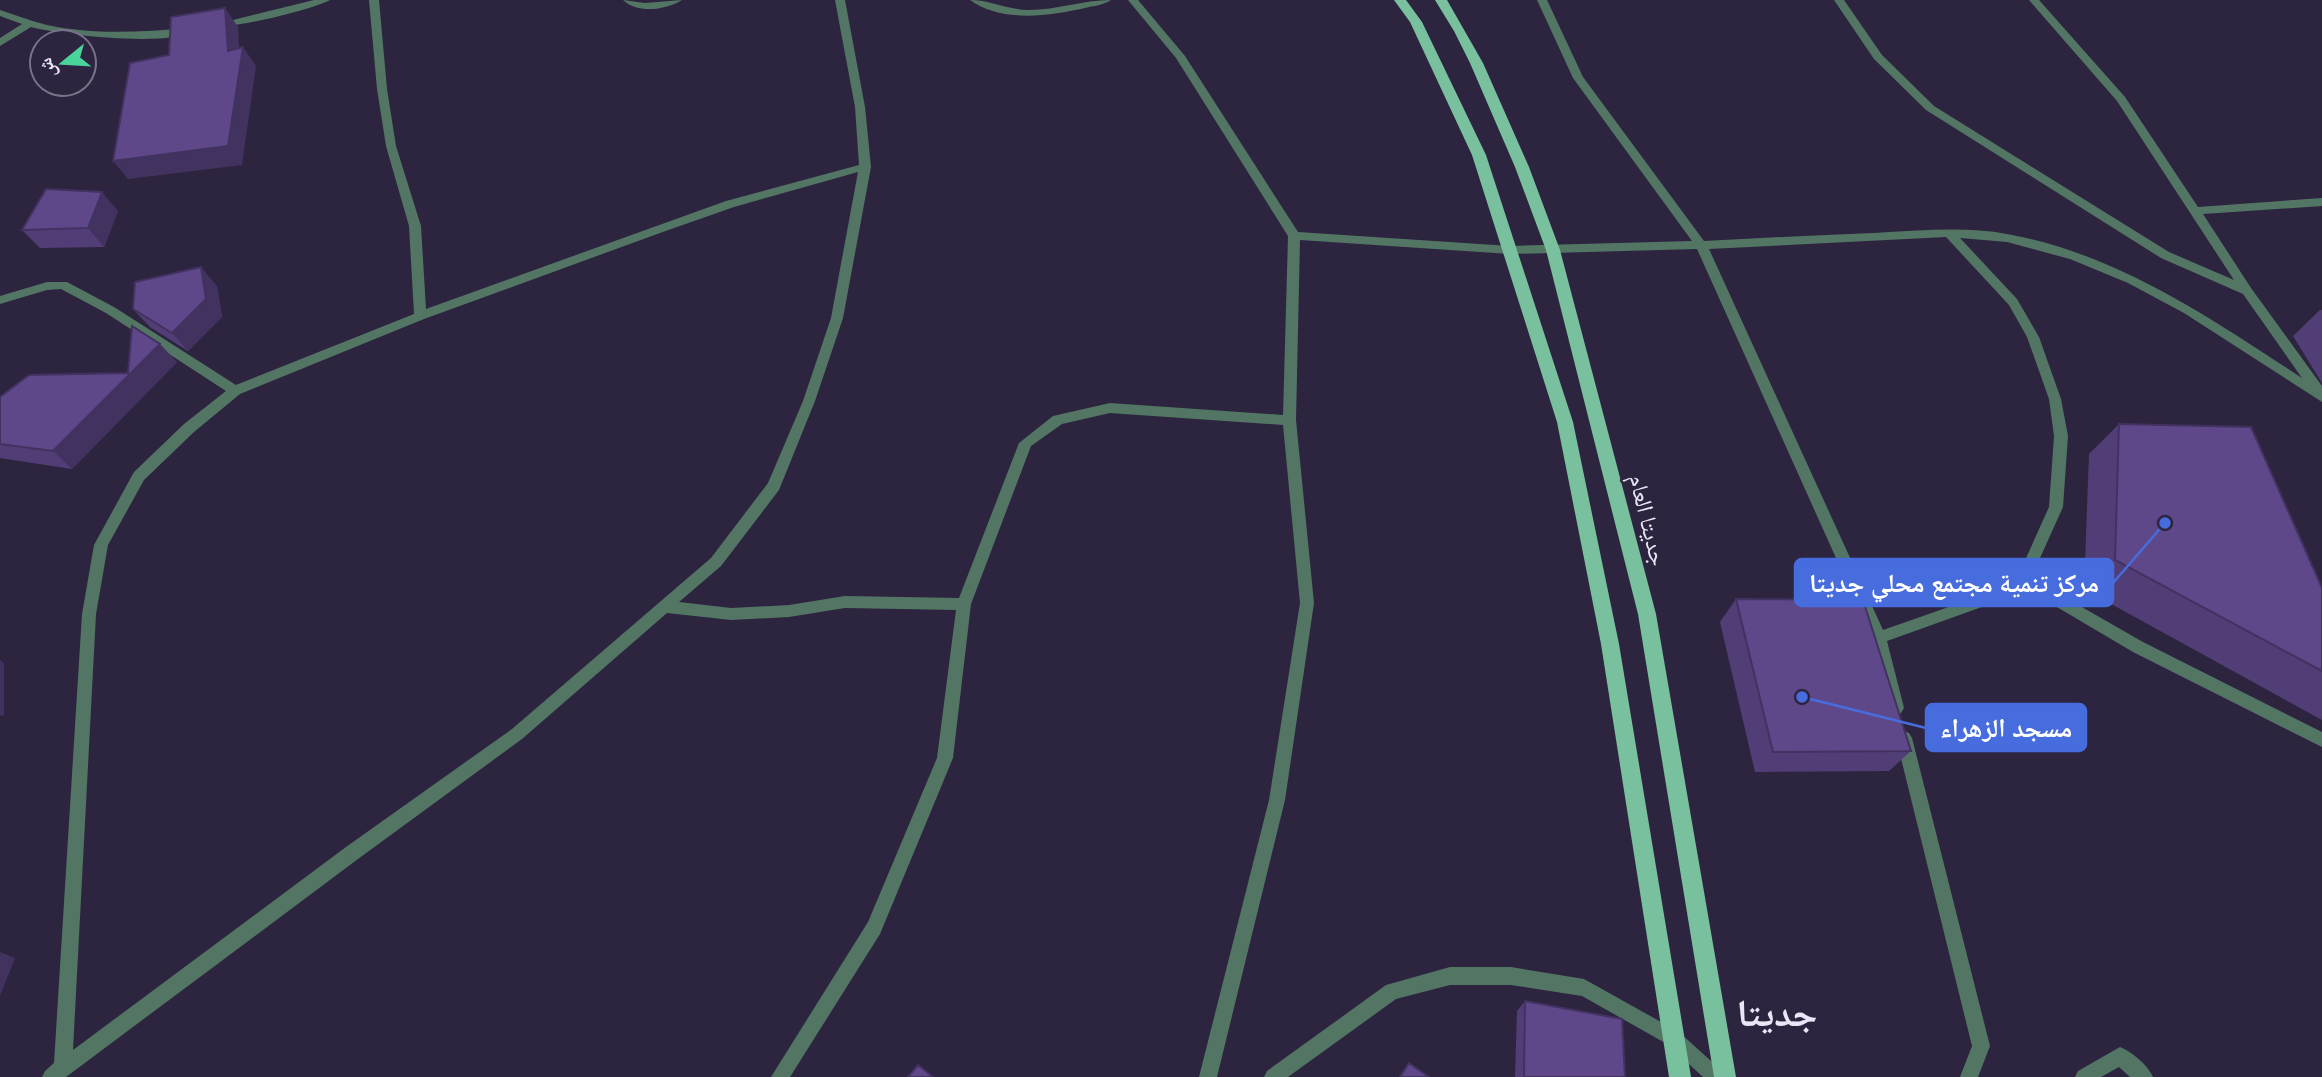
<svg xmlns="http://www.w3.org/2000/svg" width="2322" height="1077" font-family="Overpass,'Noto Naskh Arabic',sans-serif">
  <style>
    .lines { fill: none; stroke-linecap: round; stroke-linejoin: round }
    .minor { fill: #537564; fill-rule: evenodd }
    .primary { fill: #78c09e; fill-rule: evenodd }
    .wall { fill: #523e76 }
    .shaded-wall { fill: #423260 }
    .building { fill: #5f4889; stroke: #423260; stroke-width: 2 }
    .labels { text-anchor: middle; stroke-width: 5; stroke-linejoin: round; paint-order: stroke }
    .street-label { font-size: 24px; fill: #eae6f7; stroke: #2d253f }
    .near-district-label { font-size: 38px; font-weight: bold; fill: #eae6f7; stroke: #2d253f }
    .leader { fill: none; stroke: #466cde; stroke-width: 2.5 }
    .callout-dot { fill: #466cde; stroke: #2d253f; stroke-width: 2.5 }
    .callout { fill: #466cde; stroke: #466cde; stroke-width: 2.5 }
    .callout-label { font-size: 26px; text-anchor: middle; font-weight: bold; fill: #fff }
  </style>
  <rect width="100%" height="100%" fill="#2d253f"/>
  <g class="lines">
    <path class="minor" d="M314 0H330C317 8 224 32 213 25Z
      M369 0H379L387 89 396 146 421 226 426 309 726 201 859 165 855 107 835 0H845L865 107 871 167 843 318 815 401 779 490 721 566 679 602 731 608 789 605 845 596 959 598 1019 443 1053 416 1110 403 1283 415 1288 236 1176 58 1128 0H1138L1185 56 1298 232 1510 246 1692 241 1573 78 1537 0H1547L1583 77 1704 241C1761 238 1818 235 1874 233 1918 231 1964 226 2007 234 2118 254 2210 318 2302 378L2243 294 2161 258 1926 110 1874 59 1834 0H1844L1882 55 1934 106 2169 252 2234 280 2117 101 2029 0H2039L2125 97 2198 207 2322 198V206L2203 214 2251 288 2322 386V402L2184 313 2128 283 2070 259 2007 242 1960 238 2017 299 2039 337 2061 399 2068 436 2063 507 2031 578 2143 642 2322 732V747L2133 652 2023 587 1993 603 1887 641 1904 708 1901 713 1896 715 1891 713 1872 638 1697 249 1510 254 1300 240 1296 420 1314 603 1285 800 1217 1077H1199L1269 800 1300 603 1283 425 1110 413 1062 424 1031 446 971 604 953 758 880 934 790 1077H771L868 922 937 758 956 610 845 608 789 617 731 620 667 613 522 739 358 859 66 1077H42L45 1071 54 1063 82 614 94 545 134 472 184 424 226 391 106 313 61 289 47 290 0 304V296L47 282H67L114 307 236 385 414 314 409 226 386 146 377 89ZM858 172 831 318 803 401 768 483 711 558 512 729 346 847 73 1050 96 614 108 545 144 480 194 432 240 394 424 319 660 233 734 207ZM1946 237 2009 305 2027 337 2049 399 2054 436 2049 507 2018 576 1983 595 1883 630 1709 249Z
      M623 0 645 3 682 0C666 10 638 14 623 0Z
      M970 0C990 0 1009 10 1029 10 1057 10 1083 0 1111 0 1104 5 1093 6 1085 8 1049 16 1002 23 970 0Z
      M0 10C16 15 31 21 47 25 93 35 141 32 188 28L193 31C169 47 61 35 31 27L0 46V38L22 24 0 16Z
      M1904 731 1909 733 1912 738 1990 1046 1978 1077H1960L1972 1046 1896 738 1899 733Z
      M1450 967H1511L1584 979 1679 1032 1722 1071 1725 1077H1703L1667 1044 1582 996 1511 985H1450L1396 999 1288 1077H1264L1267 1071 1386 985Z
      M2120 1047C2132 1052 2148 1065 2153 1077H2130L2119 1067 2101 1077H2075L2078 1071Z"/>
    <path class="primary" d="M1394 0H1406L1422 22 1486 155 1573 422 1619 644 1691 1077H1669L1601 644 1557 422 1472 155 1410 22Z
      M1435 0H1447L1483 63 1529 167 1560 250 1656 614 1736 1077H1714L1638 614 1546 250 1515 167 1470 63 1454 31Z"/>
  </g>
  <path class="wall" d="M118 211 104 247 40 248 22 230Z
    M217 286 222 317 188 351 150 327 133 309Z
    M2320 310H2322V383L2293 336Z
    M177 362 72 469 0 458V397L128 373Z
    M2119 424 2322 588V720L2084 589 2089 454Z
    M1736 599 1911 751 1889 771 1755 772 1720 622Z
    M1525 1001 1625 1077H1515L1517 1011Z"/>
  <path class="shaded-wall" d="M225 8 238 27 240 66 243 47 256 66 242 165 128 179 113 161 228 51Z
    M102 192 118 211 104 247 88 228Z
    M201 267 217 286 222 317 188 351 172 333Z
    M160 344 177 362 72 469 53 451Z
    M0 660 4 663V715L0 716Z
    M0 952 15 958 0 996Z"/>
  <path class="building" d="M225 8 228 51 243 47 228 146 113 161 130 63 169 55 171 17Z
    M46 189 102 192 88 228 22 230Z
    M201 267 206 299 172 333 133 309 135 282Z
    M132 326 160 344 53 451 0 444V397L29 375 128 373Z
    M2119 424 2251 427 2322 588V671L2115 560Z
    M1736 599 1863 600 1911 751 1773 752Z
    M1525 1001 1622 1019 1625 1077H1524Z
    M1409 1063 1429 1077H1400Z
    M918 1065 933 1077H908Z"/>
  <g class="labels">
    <g class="street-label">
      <text transform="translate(1648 520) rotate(76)" y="8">جديتا العام</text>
    </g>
    <g class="near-district-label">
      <text x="1777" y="1026">جديتا</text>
    </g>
  </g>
  <path class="leader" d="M2165 523L2113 583M1802 697L1926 728"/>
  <g class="callout-dot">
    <circle cx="2165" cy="523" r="7"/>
    <circle cx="1802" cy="697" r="7"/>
  </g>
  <g class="callout">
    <rect x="1795" y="559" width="318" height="47" rx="7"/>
    <rect x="1926" y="704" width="160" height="47" rx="7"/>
  </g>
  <g class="callout-label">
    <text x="1954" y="592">مركز تنمية مجتمع محلي جديتا</text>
    <text x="2006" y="737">مسجد الزهراء</text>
  </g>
  <g transform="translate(63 63) rotate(252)"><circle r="33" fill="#2d253f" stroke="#797289" stroke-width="2"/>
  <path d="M0-5L12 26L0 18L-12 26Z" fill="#4ad49c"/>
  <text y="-10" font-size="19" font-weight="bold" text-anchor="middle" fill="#eae6f7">ش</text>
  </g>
</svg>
